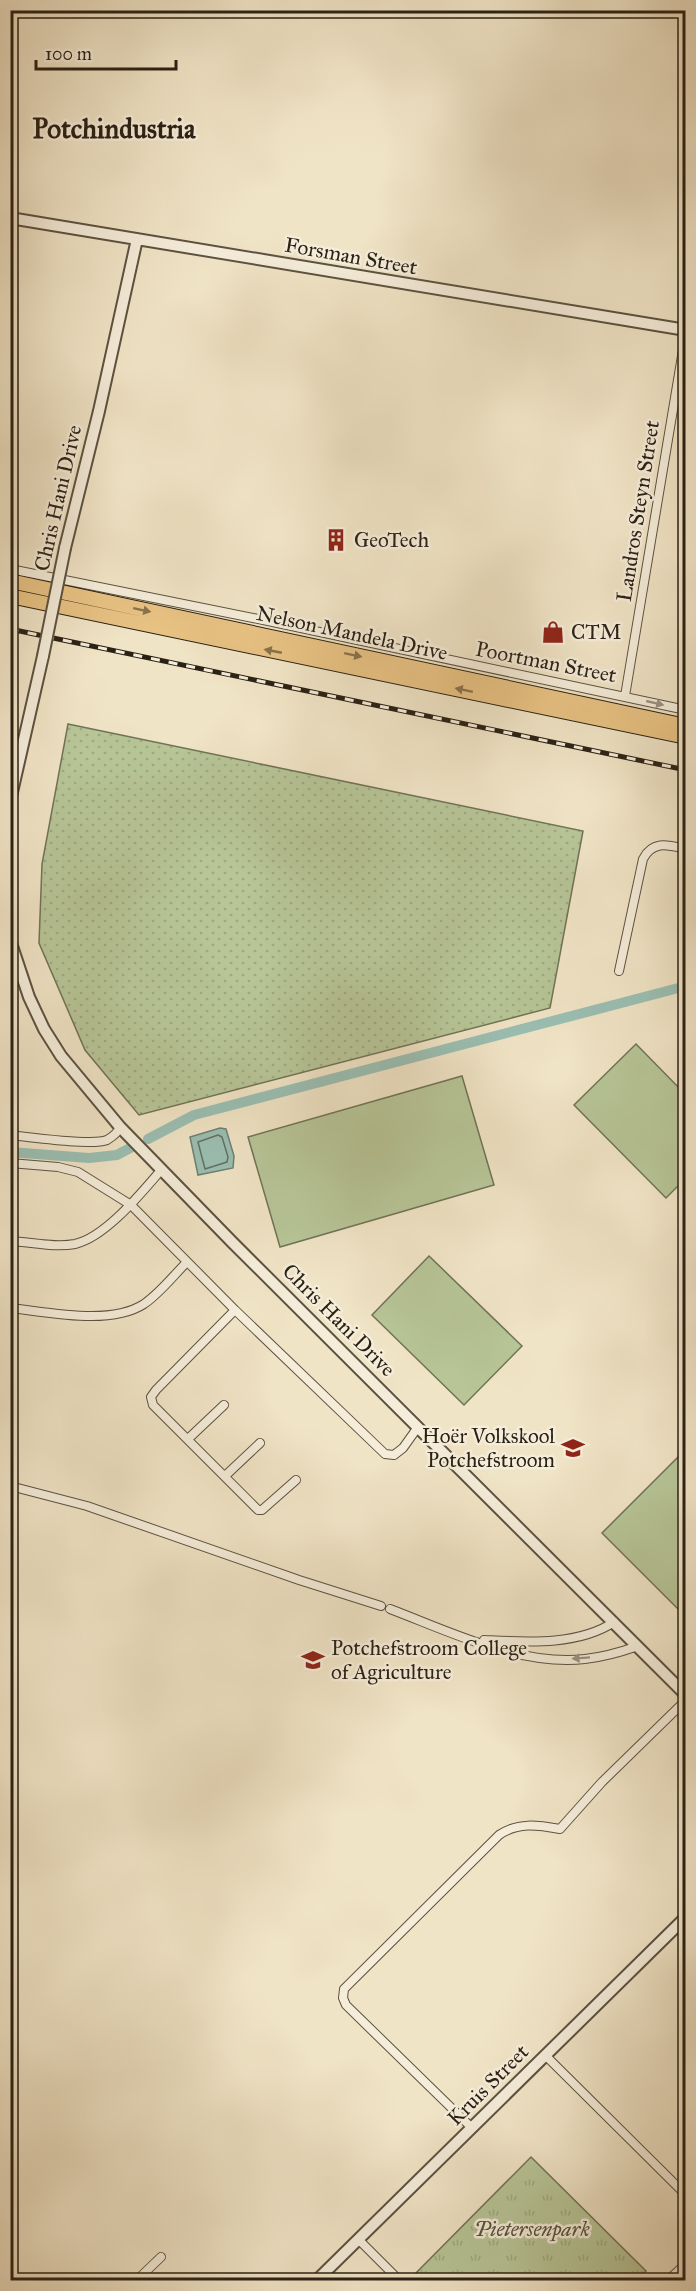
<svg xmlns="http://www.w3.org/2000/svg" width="696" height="2291" font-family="'IM FELL Great Primer',serif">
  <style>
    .grass { fill: url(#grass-dots); stroke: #707356; stroke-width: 1.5 }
    .park { fill: url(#park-tufts); stroke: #707356; stroke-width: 1.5 }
    .garden { fill: #b7c597; stroke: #707356; stroke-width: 1.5 }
    .water { fill: #9abfb3; stroke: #6d8074; stroke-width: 1.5 }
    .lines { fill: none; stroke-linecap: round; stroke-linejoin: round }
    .shore { stroke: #627064; stroke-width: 1.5 }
    .canal { stroke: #9abfb3; stroke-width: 10 }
    .minor-casing { stroke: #5c5241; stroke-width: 10 }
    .tertiary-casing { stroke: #5c5241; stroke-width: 14 }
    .trunk-casing { stroke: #2a2115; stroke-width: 16 }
    .minor { stroke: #f5edda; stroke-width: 8 }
    .tertiary { stroke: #f5edda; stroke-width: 10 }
    .trunk { stroke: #e8c283; stroke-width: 14 }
    .rail-casing { stroke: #2a2115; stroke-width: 5 }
    .rail { stroke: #f5edda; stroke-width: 3; stroke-dasharray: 9; stroke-linecap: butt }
    .tertiary-bridge-casing { stroke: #5c5241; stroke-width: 14; stroke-linecap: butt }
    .tertiary-bridge { stroke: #f5edda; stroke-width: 10 }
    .oneway { fill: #89724c }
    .oneway2 { fill: #9a9181 }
    .labels { text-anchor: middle; stroke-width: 5; stroke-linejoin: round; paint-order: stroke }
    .street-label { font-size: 21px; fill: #2a2115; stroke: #f5edda }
    .poi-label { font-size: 21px; fill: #2a2115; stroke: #f5edda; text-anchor: start }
    .park-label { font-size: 21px; font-style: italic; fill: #54523c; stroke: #f5edda }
    .district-label { font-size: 27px; font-weight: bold; fill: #2a2115; stroke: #f5edda }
  </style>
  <defs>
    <pattern id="grass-dots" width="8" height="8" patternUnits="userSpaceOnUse" patternTransform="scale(1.5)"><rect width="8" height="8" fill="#b7c597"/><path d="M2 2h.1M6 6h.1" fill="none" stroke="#9ea981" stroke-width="1.8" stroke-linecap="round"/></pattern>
    <pattern id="park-tufts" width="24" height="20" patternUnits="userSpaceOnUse" patternTransform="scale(1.5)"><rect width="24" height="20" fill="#b7c597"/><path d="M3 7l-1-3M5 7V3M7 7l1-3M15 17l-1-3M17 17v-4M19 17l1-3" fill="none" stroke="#9ea981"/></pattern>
  </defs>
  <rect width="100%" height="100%" fill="#f0e4c6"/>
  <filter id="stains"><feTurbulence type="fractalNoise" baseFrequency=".00333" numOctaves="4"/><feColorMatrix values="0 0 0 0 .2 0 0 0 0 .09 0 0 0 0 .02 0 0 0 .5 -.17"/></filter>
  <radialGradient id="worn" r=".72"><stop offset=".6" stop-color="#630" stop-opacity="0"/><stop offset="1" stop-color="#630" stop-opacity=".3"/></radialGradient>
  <path class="grass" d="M68 724 583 831 550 1008 139 1115 85 1050 39 943 42 864Z"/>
  <path class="park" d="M531 2157 646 2271 636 2280H424L416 2273Z"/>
  <path class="garden" d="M636 1044 685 1094V1179L666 1198 574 1105Z
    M462 1076 494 1185 280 1247 248 1137Z
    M429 1256 522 1346 464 1405 372 1315Z
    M685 1450V1616L602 1533Z"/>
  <path class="water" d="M220 1128 226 1129 234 1156 233 1168 198 1175 190 1137Z"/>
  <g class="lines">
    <path class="shore" d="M218 1135 222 1137 228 1157 227 1162 205 1169 198 1142Z"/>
    <path class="canal" d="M148 1139 194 1115 686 986
      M10 1152 89 1158 117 1155 132 1147"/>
    <g class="minor-casing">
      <path id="minor" d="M10 569 268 621 686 710
        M625 696 686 332
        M619 971 643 859C653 840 668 845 686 849
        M10 1135C29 1137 92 1146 107 1140 112 1137 118 1133 120 1127
        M10 1163 58 1167 78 1172 131 1205 235 1310 385 1454 394 1455 403 1448 418 1427
        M10 1241C31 1242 55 1248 75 1244 106 1237 142 1192 162 1169
        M10 1308C48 1312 110 1326 144 1304 160 1293 173 1276 187 1262
        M235 1310 156 1390 151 1397 153 1405 258 1510H262L296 1480
        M188 1439 224 1405
        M225 1476 260 1443
        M10 1486 87 1506 299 1580 381 1606
        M390 1609C451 1632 518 1666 585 1659 603 1657 621 1652 638 1646
        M484 1640C526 1642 578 1646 614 1622
        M545 2055 686 2195
        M472 2128 346 2005 343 1998 344 1989 499 1835C518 1822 537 1825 560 1829L602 1782 686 1700
        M359 2240 399 2280
        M137 2280 161 2257
        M668 2280 686 2264"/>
    </g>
    <g class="tertiary-casing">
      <path id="tertiary" d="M10 218 686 330
        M65 548 99 411 137 239
        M10 801 43 656
        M10 940 29 997 44 1029 61 1056 120 1127 232 1242 686 1695
        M317 2280 686 1917"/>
    </g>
    <g class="trunk-casing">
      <path id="trunk" d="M10 581 686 726
        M10 596 686 737"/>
    </g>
    <use href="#minor" class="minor"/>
    <use href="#tertiary" class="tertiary"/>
    <use href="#trunk" class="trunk"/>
    <g class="rail-casing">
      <path id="rail" d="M10 629 686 770"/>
    </g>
    <use href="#rail" class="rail"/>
    <g class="tertiary-bridge-casing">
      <path id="tertiary-bridge" d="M43 656 65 548"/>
    </g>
    <use href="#tertiary-bridge" class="tertiary-bridge"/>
  </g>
  <defs><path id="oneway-solid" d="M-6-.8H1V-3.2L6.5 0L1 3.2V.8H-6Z" transform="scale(1.5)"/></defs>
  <g class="oneway">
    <use href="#oneway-solid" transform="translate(142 610) rotate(12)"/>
    <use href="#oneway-solid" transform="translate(273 651) rotate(-169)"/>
    <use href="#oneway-solid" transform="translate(353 655) rotate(12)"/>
    <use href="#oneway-solid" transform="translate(464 690) rotate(-168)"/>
  </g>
  <g class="oneway2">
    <use href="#oneway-solid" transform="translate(655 703) rotate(13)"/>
    <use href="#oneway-solid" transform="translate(581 1658) rotate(176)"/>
  </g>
  <defs>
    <g id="building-bare" transform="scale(1.8)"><path d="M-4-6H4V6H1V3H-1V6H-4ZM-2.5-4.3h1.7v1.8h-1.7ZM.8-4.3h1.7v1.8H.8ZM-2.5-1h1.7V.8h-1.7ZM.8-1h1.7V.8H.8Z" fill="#8f2418" stroke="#f5edda" stroke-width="2.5" paint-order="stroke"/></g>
    <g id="shop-bare" transform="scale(1.8)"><path d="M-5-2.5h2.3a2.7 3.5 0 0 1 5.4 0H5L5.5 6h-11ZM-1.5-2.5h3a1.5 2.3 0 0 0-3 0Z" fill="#8f2418" stroke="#f5edda" stroke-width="2.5" paint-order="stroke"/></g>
    <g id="school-bare" transform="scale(1.8)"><path d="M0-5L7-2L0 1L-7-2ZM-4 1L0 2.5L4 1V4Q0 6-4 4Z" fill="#8f2418" stroke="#f5edda" stroke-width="2.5" paint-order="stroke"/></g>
    <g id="university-bare" transform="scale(1.8)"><path d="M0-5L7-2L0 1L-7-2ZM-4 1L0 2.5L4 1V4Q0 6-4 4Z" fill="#8f2418" stroke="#f5edda" stroke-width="2.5" paint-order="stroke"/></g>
  </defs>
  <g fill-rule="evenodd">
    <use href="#building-bare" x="336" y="540"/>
    <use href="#shop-bare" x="553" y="632"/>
    <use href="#school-bare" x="573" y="1448"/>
    <use href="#university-bare" x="313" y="1660"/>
  </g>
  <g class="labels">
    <g class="street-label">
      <text transform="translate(351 256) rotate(10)" y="7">Forsman Street</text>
      <text transform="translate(58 498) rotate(-77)" y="7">Chris Hani Drive</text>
      <text transform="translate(638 511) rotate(-81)" y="7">Landros Steyn Street</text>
      <text transform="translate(352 633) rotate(12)" y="7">Nelson Mandela Drive</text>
      <text transform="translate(546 662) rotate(11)" y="7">Poortman Street</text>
      <text transform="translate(339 1320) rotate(45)" y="7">Chris Hani Drive</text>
      <text transform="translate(488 2085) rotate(-45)" y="7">Kruis Street</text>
    </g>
    <g class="poi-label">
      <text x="354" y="547">GeoTech</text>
      <text x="571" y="639">CTM</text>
      <text x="555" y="1443" text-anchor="end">Hoër Volkskool<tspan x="555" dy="24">Potchefstroom</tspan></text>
      <text x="331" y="1655">Potchefstroom College<tspan x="331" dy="24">of Agriculture</tspan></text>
    </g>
    <g class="park-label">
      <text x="532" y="2236">Pietersenpark</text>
    </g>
    <g class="district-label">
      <text x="114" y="138">Potchindustria</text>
    </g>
  </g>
  <rect width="696" height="2291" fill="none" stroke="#f0e4c6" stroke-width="36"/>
  <rect x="12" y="12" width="672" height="2267" fill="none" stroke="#2a2115" stroke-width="3"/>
  <rect x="18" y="18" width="660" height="2255" fill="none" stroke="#2a2115" stroke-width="1.5"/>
  <path d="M36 60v9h140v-9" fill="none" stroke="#2a2115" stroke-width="3"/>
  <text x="45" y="60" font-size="18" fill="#2a2115" stroke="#f5edda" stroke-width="4.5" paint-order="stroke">100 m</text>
  <rect width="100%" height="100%" filter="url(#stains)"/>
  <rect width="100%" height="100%" fill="url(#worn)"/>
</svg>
